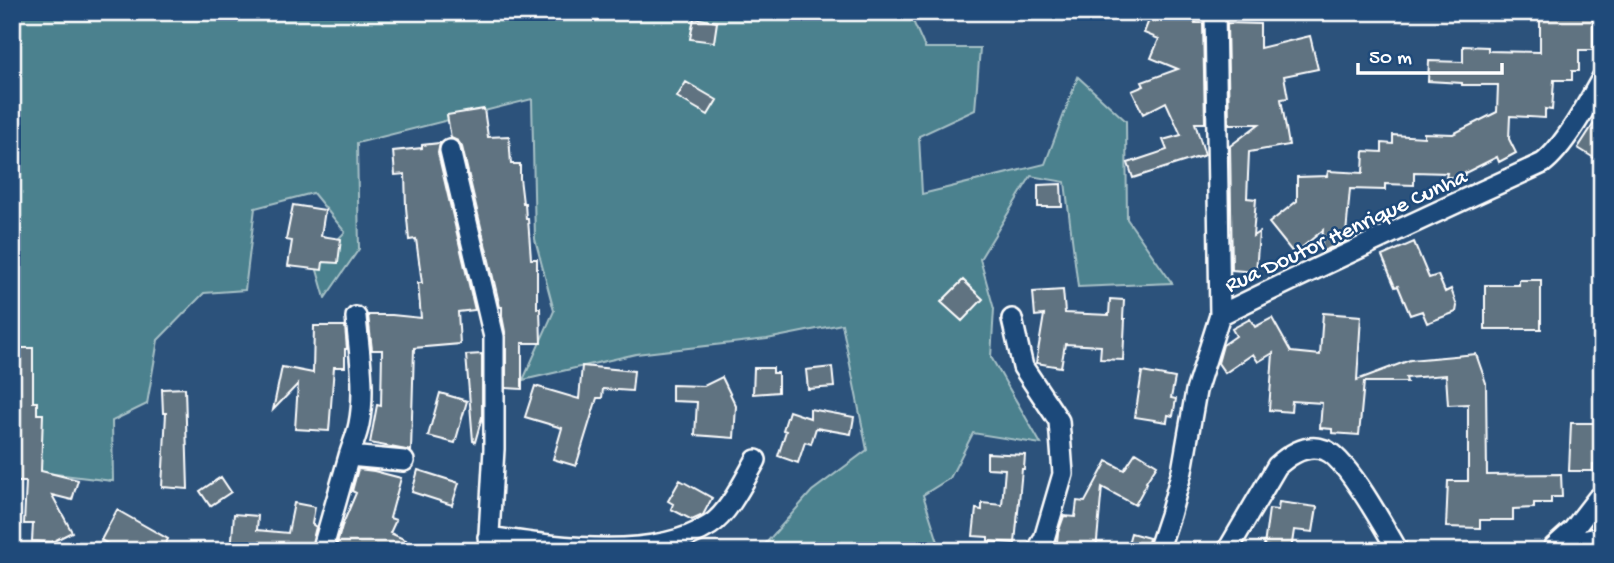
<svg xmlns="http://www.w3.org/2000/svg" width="1614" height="563" font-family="'Gochi Hand',sans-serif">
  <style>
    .green { fill: #4c818e; stroke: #a6c0c6; stroke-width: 2 }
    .building { fill: #607381; stroke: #fff; stroke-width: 2 }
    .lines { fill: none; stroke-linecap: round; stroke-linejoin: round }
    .minor-casing { stroke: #fff; stroke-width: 24 }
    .minor { stroke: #1f4a7a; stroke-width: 19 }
    .labels { text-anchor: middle; stroke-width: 5; stroke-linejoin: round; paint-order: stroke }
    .street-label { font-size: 23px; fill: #fff; stroke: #1f4a7a }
  </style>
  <rect width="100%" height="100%" fill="#2c527b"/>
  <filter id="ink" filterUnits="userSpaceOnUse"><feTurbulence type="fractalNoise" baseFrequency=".0143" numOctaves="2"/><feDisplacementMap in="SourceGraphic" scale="14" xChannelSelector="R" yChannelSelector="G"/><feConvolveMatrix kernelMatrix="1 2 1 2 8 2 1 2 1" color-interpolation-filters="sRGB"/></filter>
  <g filter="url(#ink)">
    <path class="green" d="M12 12H909L925 48H980L975 110 919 136 922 194 1045 164 1078 77 1126 121 1127 219 1172 283 1078 287 1065 182 1031 176 980 259 994 309 991 357 1041 444 973 433 950 478 923 495 941 551H759L812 491 867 450 842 324 767 339 636 354 523 380 554 311 535 239 532 99 357 143 359 249 325 298 315 263 345 232 313 193 255 208 245 290 204 293 158 340 147 404 112 421 113 481 30 471 12 350Z"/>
    <path class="building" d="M1152 12H1200L1195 23H1203L1205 123H1195L1205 155 1133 178 1128 163 1167 150 1163 140 1181 135 1166 102 1143 114 1132 91 1144 86 1142 82 1178 69 1151 58 1159 39 1144 33Z
      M1547 12H1593V50H1579V71H1572V80H1554L1552 110 1545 109V118L1510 116 1509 139 1516 153 1499 162 1497 157 1465 173 1464 178 1446 177 1447 173 1414 172V185L1385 184V190L1350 189 1346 234 1359 235 1321 252 1323 230 1294 254 1269 223 1297 201V177L1327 176 1328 171 1363 173 1364 151 1382 152V143L1393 144V135L1424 137V133L1453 134 1497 112 1498 85H1462V83L1428 81 1429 61 1463 62V46L1488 47V51L1540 52V16H1547Z
      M694 18 717 22 714 42 690 39Z
      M1227 23 1260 24V48L1310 36 1318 69 1284 76 1288 98 1281 99 1289 145 1249 152 1247 198 1256 199 1253 236 1259 232 1256 272 1232 270 1230 146 1259 124H1229Z
      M686 82 717 100 708 115 677 97Z
      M484 109 488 137 509 136 511 164H520V178L523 203H525L526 219H528L531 259H537V308H540L541 343H522V389L506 388V337L502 316V307H500L462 147 458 141 451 138 447 115Z
      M1602 111V163L1578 148Z
      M440 143 438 153 475 310 458 312 460 344 414 348 411 451 370 443 377 405 381 406 382 350H372L368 315H392L421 318 418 283H422L416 239 409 240 406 207 405 174 395 175 393 151 422 148V145Z
      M1061 184 1062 207H1038V185Z
      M293 205 325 210 321 236 341 239 338 263 323 262 322 270 288 266 292 241 286 240Z
      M1414 242 1429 278 1438 275 1445 292 1451 289 1457 306 1456 312 1427 323 1422 311 1410 315 1398 286 1395 287 1382 256Z
      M963 280 983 299 962 321 941 302Z
      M1519 280H1541V329H1485V285H1519Z
      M1063 290 1065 313 1109 315 1110 299 1124 300 1123 319H1125L1123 360 1100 359 1101 346 1065 344 1061 367 1036 363 1044 315 1035 316 1033 292Z
      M1323 313 1361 316 1357 380 1410 360 1476 354 1486 383 1487 475 1561 474 1562 497H1551V503H1534V508L1513 509V520H1480V528L1446 527 1448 481H1468V404L1448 405 1446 375 1406 378 1407 382H1364L1359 435 1332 433V429L1320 428 1322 403 1292 401 1291 412 1269 410 1273 353 1258 362 1253 354 1225 373 1218 363 1223 345 1236 336 1232 329 1250 319 1255 327 1272 318 1291 352 1320 355Z
      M314 326H345L347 349H345V367H334L329 431 295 429 298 384 273 410 282 367 313 373Z
      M12 348H33V402H37V414H43L41 471 78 480 72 500 52 495 72 532 52 542 32 541 33 524H24L26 482H12Z
      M482 354V417L475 442 473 441 466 355Z
      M582 366 634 371 632 391 603 389 602 398H597L576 466 553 459 562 428 525 417 535 386 579 399Z
      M832 367 834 387 808 389 806 370Z
      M754 368H773V373H778V392L753 394Z
      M1142 372 1175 378 1171 398 1176 399 1173 416 1168 415 1167 422 1135 417Z
      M722 377 736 406 734 438 695 435 697 402 672 401V385L704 386Z
      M185 388 188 489 162 487 166 413H163L162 389Z
      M440 393 467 401 455 443 428 436Z
      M810 409 854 417 851 434 816 428 811 444 805 442 798 463 778 456 786 431 783 430 789 411 810 418Z
      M1571 423H1602L1601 464H1593V471H1569Z
      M1136 452 1157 465 1146 482 1147 483 1135 505 1102 487 1096 551H1056L1058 533 1064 516 1075 517 1077 501 1085 502 1107 461 1124 470Z
      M987 453 1025 455 1024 469H1022L1015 543 988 541V537L973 536 976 509 982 510V503L1002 505 1005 469 987 468Z
      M358 469 374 471 401 478 390 518 396 520 390 533 406 540 402 551H335L342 526 356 493 352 491Z
      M418 470 459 483 452 505 412 492Z
      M221 477 231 492 210 506 200 491Z
      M680 480 712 498 703 515 692 520 671 509 673 504 668 501Z
      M1279 502 1317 507 1313 532 1294 530 1291 550 1264 546 1269 509 1278 510Z
      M294 503 315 507 312 524 316 527 310 551H231L234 514 258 516 257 530 288 533Z
      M117 510 168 539 162 551H104L108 544 101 540Z
      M1131 533 1149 538 1146 551H1126Z"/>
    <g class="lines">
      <g class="minor-casing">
        <path id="minor" d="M1215 12 1220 315
          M450 150 494 337V449L488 551
          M1012 319 1023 367 1059 421 1063 474 1044 539 1037 551
          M349 456C352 446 357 435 359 424 366 389 359 352 356 317
          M488 537C553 546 653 562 710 525 729 513 745 479 756 460
          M1558 546 1602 537
          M1554 547 1573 530 1597 499 1602 496
          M322 551 349 456 404 461
          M1158 551 1170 515 1182 471 1196 391 1220 315C1327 262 1435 213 1543 163 1565 146 1588 103 1602 78
          M1227 551 1277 466C1290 454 1307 443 1325 450 1347 458 1385 529 1398 551"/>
      </g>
      <use href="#minor" class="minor"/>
    </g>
  </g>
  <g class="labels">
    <g class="street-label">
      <text transform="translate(1345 229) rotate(-25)" y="8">Rua Doutor Henrique Cunha</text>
    </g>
  </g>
  <rect width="1614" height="563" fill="none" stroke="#1f4a7a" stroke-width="42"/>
  <rect x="21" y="21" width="1572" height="521" fill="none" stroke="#fff" stroke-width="2.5" filter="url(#ink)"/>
  <path d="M1358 63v10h144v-10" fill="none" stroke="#ffffff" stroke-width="3.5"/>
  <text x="1369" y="63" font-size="21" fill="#ffffff" stroke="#1f4a7a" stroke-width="5" paint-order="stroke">50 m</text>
</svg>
